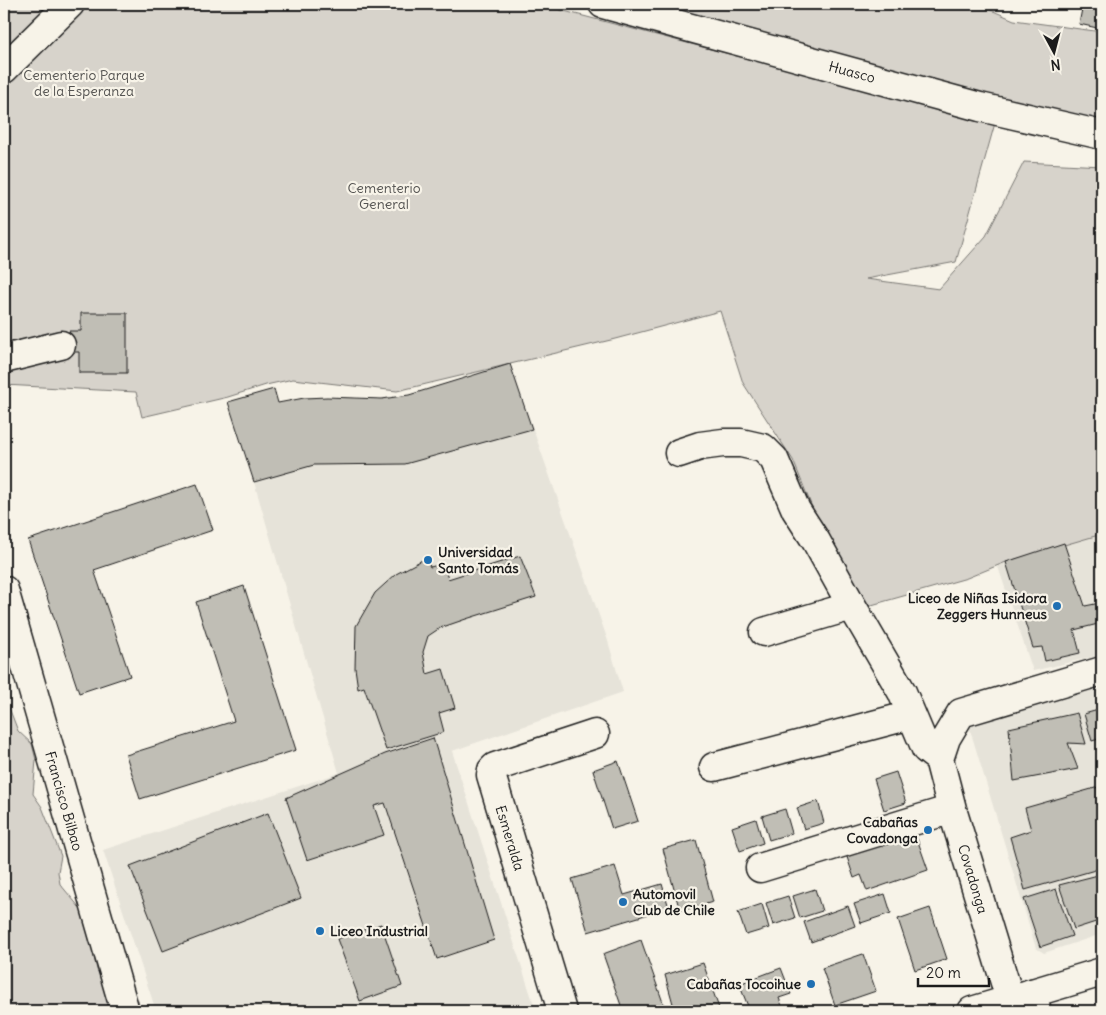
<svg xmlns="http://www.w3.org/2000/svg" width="1106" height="1015" font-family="Delius,sans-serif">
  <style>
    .built { fill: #e6e3d9 }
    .green { fill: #d7d3cb; stroke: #7a7874 }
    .building { fill: #c0beb5; stroke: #1c1c1c }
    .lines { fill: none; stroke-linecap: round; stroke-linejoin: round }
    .minor-casing { stroke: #1c1c1c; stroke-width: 31 }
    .major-casing { stroke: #1c1c1c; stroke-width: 31 }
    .minor { stroke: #f7f3e8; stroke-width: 28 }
    .major { stroke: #f7f3e8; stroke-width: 28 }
    .poi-dot { fill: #1f6fb2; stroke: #f7f3e8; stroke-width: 2 }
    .labels { text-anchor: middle; stroke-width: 4.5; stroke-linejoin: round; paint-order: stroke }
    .street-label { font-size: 14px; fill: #1c1c1c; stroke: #f7f3e8 }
    .park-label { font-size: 14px; fill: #545351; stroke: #f7f3e8 }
    .poi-label { font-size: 14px; font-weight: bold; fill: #1c1c1c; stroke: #f7f3e8; text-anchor: start }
  </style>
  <rect width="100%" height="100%" fill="#f7f3e8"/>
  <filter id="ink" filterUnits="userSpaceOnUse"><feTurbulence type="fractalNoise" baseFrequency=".02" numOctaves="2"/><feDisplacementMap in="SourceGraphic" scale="10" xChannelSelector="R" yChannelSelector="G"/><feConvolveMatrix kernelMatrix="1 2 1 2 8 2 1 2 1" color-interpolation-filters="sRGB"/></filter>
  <g filter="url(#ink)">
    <path class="built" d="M510 364 607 638 623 692 452 751 536 1011H156L103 850 339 773 254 482 228 402 274 389 278 403 327 397 382 399 410 395Z
      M1102 530V934L1044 953 1036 948 968 723 1089 679 1088 658 1033 671 995 558Z"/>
    <path class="green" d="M4 4H537L995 123 956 262 866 279 939 289 986 236 1024 162 1102 166V534L1006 562 967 578 868 606 833 559 793 460 743 383 720 311 615 339 397 391 293 379 266 385 228 397 142 417 136 392 4 385Z
      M641 4H977L1014 20 1102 32V130L1017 109 975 91Z
      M4 698 6 700 18 731 32 744 36 760 33 794 42 807 61 856 58 872 60 884 85 914 93 931 94 957 97 970 117 1002 120 1011H4Z"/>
    <path class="building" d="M1083 4H1102V29L1079 24Z
      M81 313H127V373H79V352H69V331H81Z
      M510 364 532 429 405 464 314 465 254 482 228 402 274 389 278 403 304 398 327 397 382 399 409 395Z
      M197 484 213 530 94 570 130 676 79 693 28 540Z
      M1064 543 1085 606 1100 603 1102 610V623L1074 630 1080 653 1045 661 1042 647 1033 648 1006 562Z
      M520 556 536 597 466 619 440 628 428 636 423 652 427 674 443 669 455 708 439 713 444 732 386 750 364 687 358 689 355 668 356 626 375 593 396 574 426 558 430 567 443 564 448 579Z
      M244 586 296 750 140 799 126 755 234 721 196 602Z
      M1102 709V738L1092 741 1084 714Z
      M1077 713 1086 744 1068 743 1078 769 1014 781 1009 728Z
      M433 738 494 940 437 959 385 803 374 806 384 835 307 860 286 798 385 754Z
      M618 761 638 821 612 829 593 770Z
      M896 772 906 803 884 810 874 779Z
      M1102 786V868L1025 890 1010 837 1031 830 1025 808Z
      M818 801 824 823 804 829 797 808Z
      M785 809 792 833 769 840 762 816Z
      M268 813 301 898 163 951 130 866Z
      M756 819 763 843 740 851 732 827Z
      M914 830 928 870 867 891 861 875 854 878 846 854Z
      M696 840 713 902 680 911 663 849Z
      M615 866 624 895 662 884 669 908 588 932 572 879Z
      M1102 874V920L1074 929 1059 885Z
      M815 889 822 911 800 918 793 896Z
      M1056 889 1072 936 1040 947 1024 899Z
      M885 894 891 913 861 923 854 904Z
      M788 896 795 918 773 925 766 903Z
      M762 904 769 928 746 935 738 912Z
      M848 906 855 926 811 942 804 922Z
      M930 908 947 959 915 970 898 919Z
      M381 924 402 986 360 1001 337 939Z
      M641 940 666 1011H623L603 954Z
      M863 954 876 991 835 1005 822 968Z
      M703 963 720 1011H675L665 975Z
      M781 968 791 994 779 998 784 1011H750L739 984Z"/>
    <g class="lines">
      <g class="minor-casing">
        <path id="minor" d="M603 4 980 107 1102 135
          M4 69 70 4
          M4 359 61 345
          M679 453 700 446 723 443H741L763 448 774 459 796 510 816 541 852 606 902 692 926 749 939 759
          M4 590 125 1011
          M764 632 852 606
          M939 759 952 809 1010 999
          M939 759 946 738 961 713 1102 671
          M714 767 911 715
          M760 868 952 809
          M1031 993 1037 1011
          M562 1011 491 775 492 770 495 767 595 734"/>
      </g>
      <g class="major-casing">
        <path id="major" d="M972 1011 1102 972"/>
      </g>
      <use href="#minor" class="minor"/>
      <use href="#major" class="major"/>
    </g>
  </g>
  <g class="poi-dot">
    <circle cx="428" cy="560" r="5"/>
    <circle cx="1057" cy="606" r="5"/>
    <circle cx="928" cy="830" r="5"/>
    <circle cx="623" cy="902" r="5"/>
    <circle cx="320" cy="931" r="5"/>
    <circle cx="811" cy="984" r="5"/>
  </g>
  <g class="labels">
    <g class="street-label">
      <text transform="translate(852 72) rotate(15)" y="5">Huasco</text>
      <text transform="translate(64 801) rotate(74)" y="5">Francisco Bilbao</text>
      <text transform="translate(510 838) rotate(73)" y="5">Esmeralda</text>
      <text transform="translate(973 879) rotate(73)" y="5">Covadonga</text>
    </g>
    <g class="park-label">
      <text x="84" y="80">Cementerio Parque<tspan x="84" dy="16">de la Esperanza</tspan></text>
      <text x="384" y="193">Cementerio<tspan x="384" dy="16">General</tspan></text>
    </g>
    <g class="poi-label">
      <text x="438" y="557">Universidad<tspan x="438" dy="16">Santo Tomás</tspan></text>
      <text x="1047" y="603" text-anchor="end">Liceo de Niñas Isidora<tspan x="1047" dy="16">Zeggers Hunneus</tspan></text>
      <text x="918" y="827" text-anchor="end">Cabañas<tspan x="918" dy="16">Covadonga</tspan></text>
      <text x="633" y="899">Automovil<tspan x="633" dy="16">Club de Chile</tspan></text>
      <text x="330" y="936">Liceo Industrial</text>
      <text x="801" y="989" text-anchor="end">Cabañas Tocoihue</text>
    </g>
  </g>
  <rect width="1106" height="1015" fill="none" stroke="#f7f3e8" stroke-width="20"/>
  <rect x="10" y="10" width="1086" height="995" fill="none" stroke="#1c1c1c" stroke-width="2" filter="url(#ink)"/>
  <g transform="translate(1054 52) rotate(173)" stroke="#f7f3e8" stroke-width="4" paint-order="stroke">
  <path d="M0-4L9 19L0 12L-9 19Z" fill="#1c1c1c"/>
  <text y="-8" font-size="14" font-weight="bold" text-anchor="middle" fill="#1c1c1c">N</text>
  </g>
  <path d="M918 978v8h71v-8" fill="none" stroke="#1c1c1c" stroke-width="2.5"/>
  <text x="926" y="978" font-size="15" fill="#1c1c1c" stroke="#f7f3e8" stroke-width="4" paint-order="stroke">20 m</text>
</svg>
